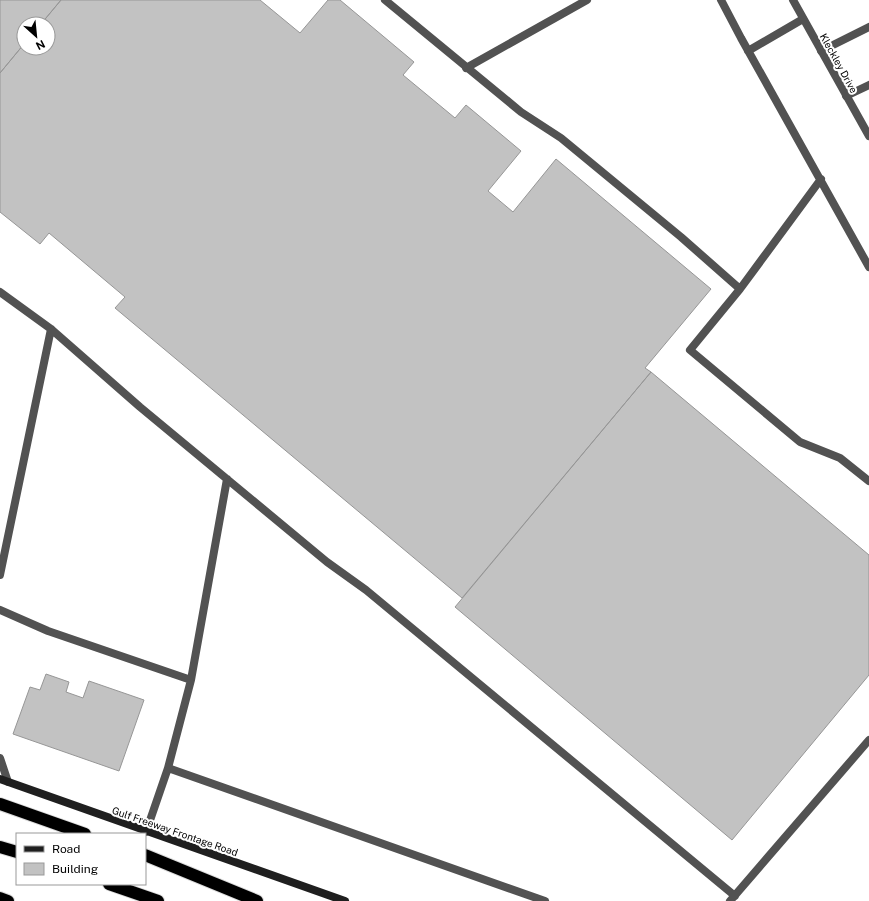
<svg xmlns="http://www.w3.org/2000/svg" width="869" height="901" font-family="'Public Sans',sans-serif">
  <style>
    .building { fill: #c2c2c2; stroke: #969696 }
    .lines { fill: none; stroke-linecap: round; stroke-linejoin: round }
    .motorway-casing { stroke: #dbdbdb; stroke-width: 14 }
    .service { stroke: #525252; stroke-width: 8 }
    .tertiary { stroke: #525252; stroke-width: 8 }
    .secondary { stroke: #1f1f1f; stroke-width: 8 }
    .motorway { stroke: #000; stroke-width: 12 }
    .labels { text-anchor: middle; stroke-width: 4; stroke-linejoin: round; paint-order: stroke }
    .street-label { font-size: 10px; fill: #000; stroke: #fff }
  </style>
  <rect width="100%" height="100%" fill="#fff"/>
  <path class="building" d="M0 0H61L41 24H24V44L0 73Z
    M61 0H260L300 33 328 0H340L414 62 403 75 455 118 466 105 521 151 488 191 513 212 556 159 711 289 645 368 651 372 462 598 115 308 125 297 49 233 40 244 0 212V73L24 44V48H48V24H41Z
    M651 372 869 555V675L732 840 455 607Z
    M46 674 69 682 66 692 83 698 89 681 144 700 119 771 13 734 30 687 40 690Z"/>
  <g class="lines">
    <g class="motorway-casing">
      <path id="motorway" d="M0 804 85 834
        M0 847 17 852
        M145 855 257 901
        M109 884 158 901
        M0 898 8 901"/>
    </g>
    <path class="service" d="M385 0 521 112 561 138 681 237 740 289 690 350 800 442 840 458 869 481
      M721 0 741 38 869 267
      M748 51 803 19
      M821 51 869 27
      M466 68 587 0
      M846 96 869 85
      M740 289 821 179
      M0 292 51 329 140 407 327 562 366 590 735 896
      M0 575 51 329
      M0 610 48 631 191 680 168 768 545 901
      M191 680 227 479
      M0 758 8 782
      M146 832 168 768
      M730 901 869 740"/>
    <path class="tertiary" d="M793 0 869 136"/>
    <path class="secondary" d="M0 779 345 901"/>
    <use href="#motorway" class="motorway"/>
  </g>
  <g class="labels">
    <g class="street-label">
      <text transform="translate(839 63) rotate(61)" y="4">Kleckley Drive</text>
      <text transform="translate(175 831) rotate(19)" y="4">Gulf Freeway Frontage Road</text>
    </g>
  </g>
  <rect x="16" y="833" width="130" height="52" fill="#ffffff" stroke="#999999"/>
  <rect x="24" y="846" width="20" height="6" fill="#1f1f1f" stroke="#999999"/>
  <text x="52" y="853" font-size="12" fill="#000000">Road</text>
  <rect x="24" y="863" width="20" height="12" fill="#c2c2c2" stroke="#999999"/>
  <text x="52" y="873" font-size="12" fill="#000000">Building</text>
  <g transform="translate(36 36) rotate(153)"><circle r="19" fill="#ffffff" stroke="#999999"/>
  <path d="M0-3L7 15L0 10L-7 15Z" fill="#000000"/>
  <text y="-6" font-size="11" font-weight="bold" text-anchor="middle" fill="#000000">N</text>
  </g>
</svg>
